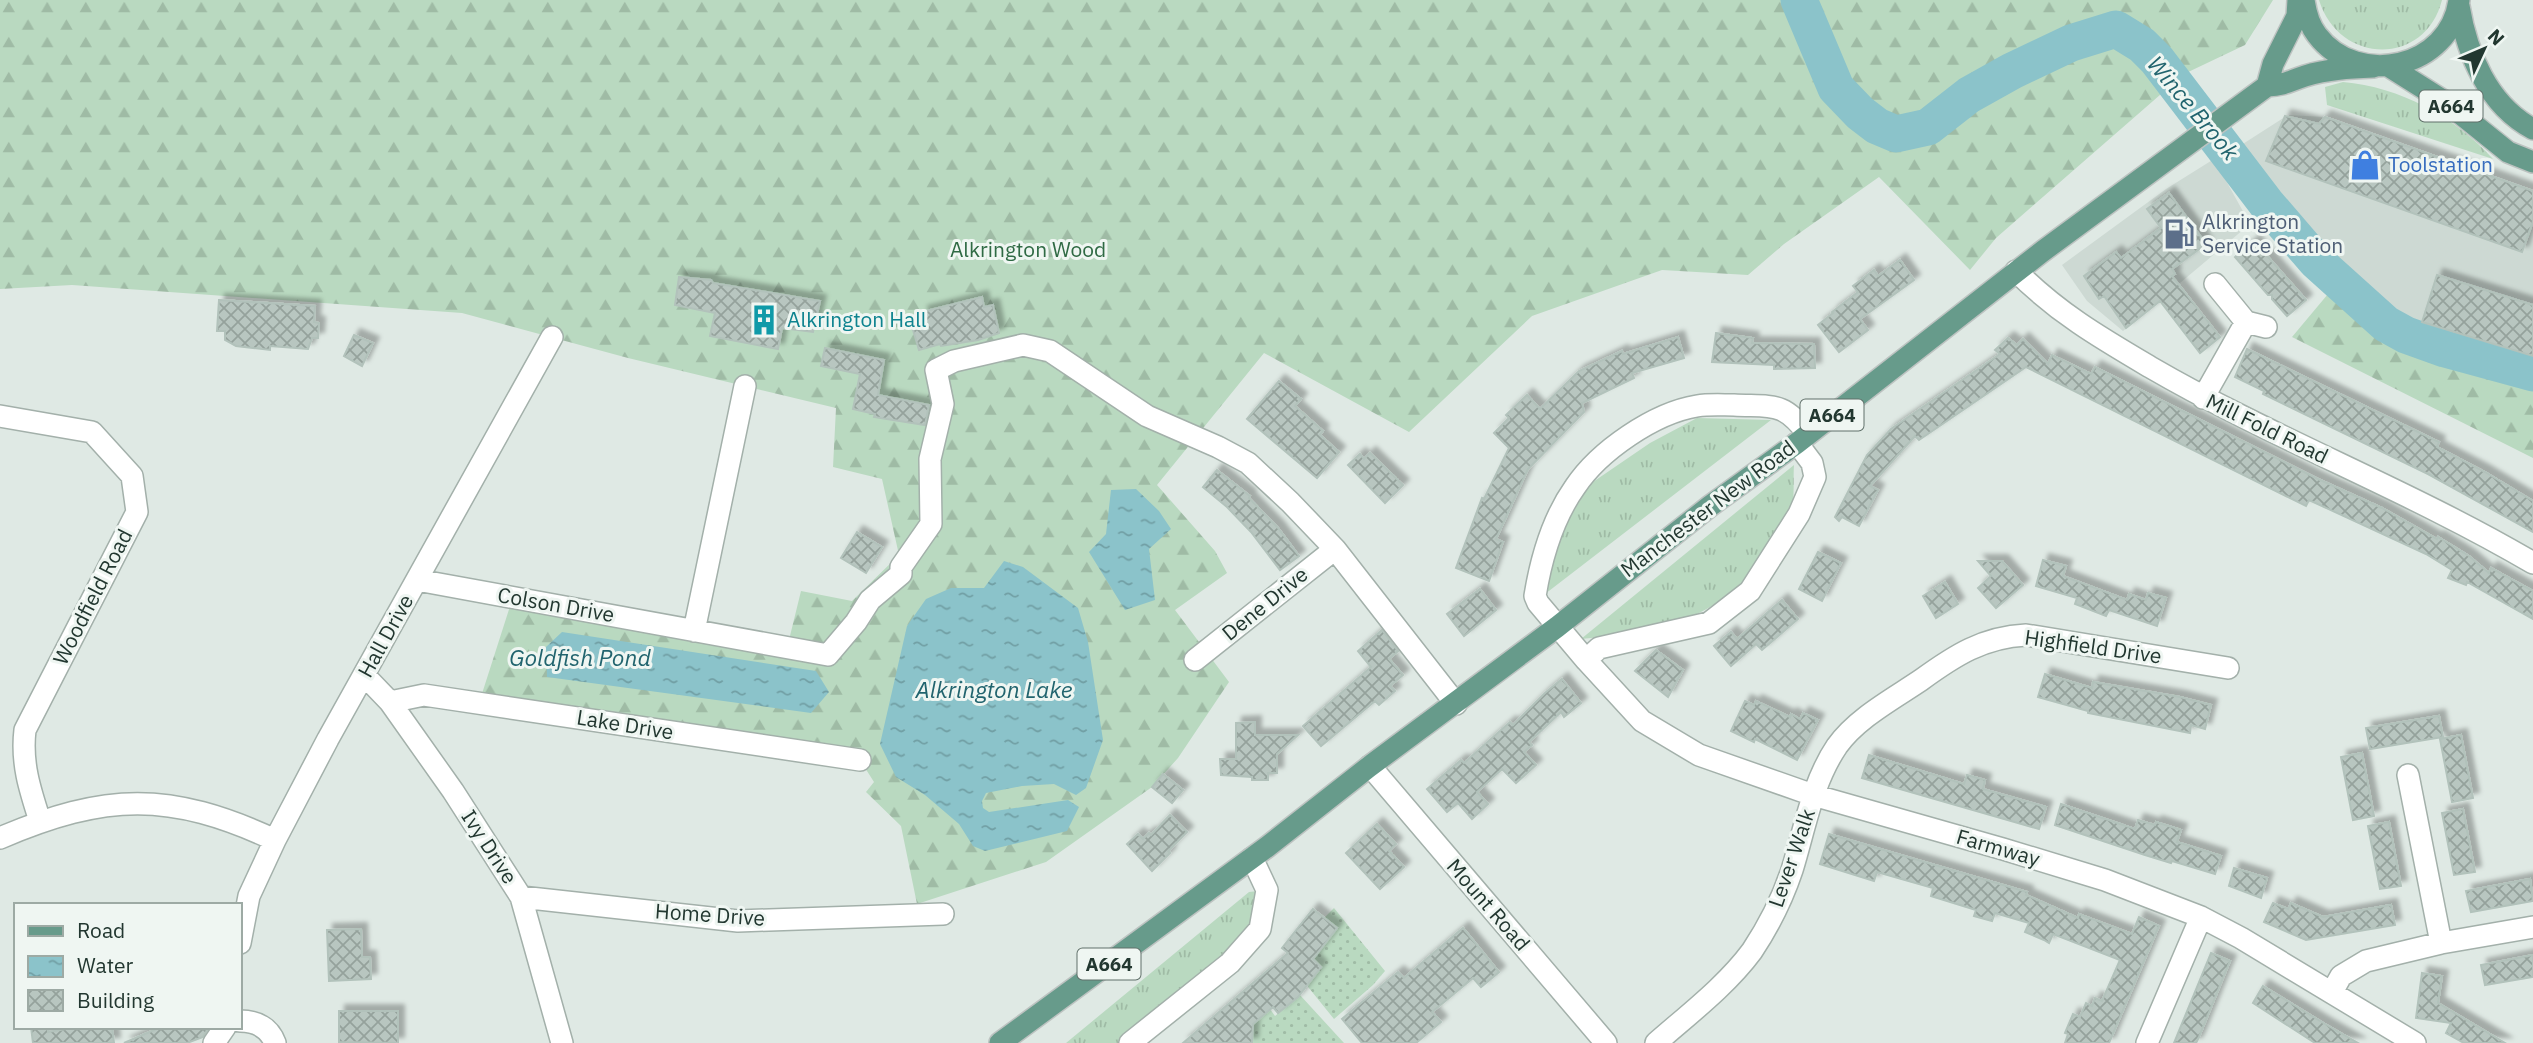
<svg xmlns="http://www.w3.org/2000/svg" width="2533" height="1043" font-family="'IBM Plex Sans',sans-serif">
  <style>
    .built { fill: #cdd9d3 }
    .grass { fill: url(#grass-tufts) }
    .forest { fill: url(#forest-firs) }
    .garden { fill: url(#garden-dots) }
    .water { fill: url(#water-ripples) }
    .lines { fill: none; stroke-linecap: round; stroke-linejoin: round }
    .river { stroke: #8bc3ca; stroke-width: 37 }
    .building { fill: url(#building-cross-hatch); stroke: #b2c2bb; stroke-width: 2; filter: url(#shadow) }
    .minor-casing { stroke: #a3b0aa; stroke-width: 24 }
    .tertiary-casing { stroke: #a3b0aa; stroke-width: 24 }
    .primary-casing { stroke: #bdc3c1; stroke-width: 24 }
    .minor { stroke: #fff; stroke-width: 21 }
    .tertiary { stroke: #fff; stroke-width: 21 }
    .primary { stroke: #679b8b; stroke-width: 21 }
    .labels { text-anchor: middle; stroke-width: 6; stroke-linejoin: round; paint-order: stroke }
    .shield { fill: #eff6f2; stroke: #60706a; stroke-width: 2 }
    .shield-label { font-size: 19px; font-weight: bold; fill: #223730 }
    .shop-label { font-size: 21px; fill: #366cbe; stroke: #eff6f2; text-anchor: start }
    .service-label { font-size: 21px; fill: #4e5e75; stroke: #eff6f2; text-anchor: start }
    .park-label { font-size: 21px; fill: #2f6a44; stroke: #eff6f2 }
    .culture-label { font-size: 21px; fill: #0d838f; stroke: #eff6f2; text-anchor: start }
    .street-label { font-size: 21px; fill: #223730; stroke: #eff6f2 }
    .water-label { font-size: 23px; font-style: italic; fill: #21646e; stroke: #eff6f2 }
  </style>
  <defs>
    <pattern id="grass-tufts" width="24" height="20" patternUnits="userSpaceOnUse" patternTransform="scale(1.75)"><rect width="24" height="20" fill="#b9d9c0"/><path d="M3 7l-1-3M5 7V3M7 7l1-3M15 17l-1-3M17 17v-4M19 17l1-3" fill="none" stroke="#9fbba5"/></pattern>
    <pattern id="forest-firs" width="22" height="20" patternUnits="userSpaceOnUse" patternTransform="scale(1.75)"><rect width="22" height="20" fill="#b9d9c0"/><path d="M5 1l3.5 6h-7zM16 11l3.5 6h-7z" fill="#9fbba5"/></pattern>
    <pattern id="garden-dots" width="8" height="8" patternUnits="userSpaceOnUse" patternTransform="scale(1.75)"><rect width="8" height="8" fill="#b9d9c0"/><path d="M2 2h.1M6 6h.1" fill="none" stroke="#9fbba5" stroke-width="1.8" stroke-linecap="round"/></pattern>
    <pattern id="water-ripples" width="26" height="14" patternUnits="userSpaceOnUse" patternTransform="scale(1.75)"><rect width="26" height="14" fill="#8bc3ca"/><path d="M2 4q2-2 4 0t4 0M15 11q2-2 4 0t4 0" fill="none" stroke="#719fa4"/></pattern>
    <pattern id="building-cross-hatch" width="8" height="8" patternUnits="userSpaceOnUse" patternTransform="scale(1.75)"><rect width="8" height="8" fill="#b8c6c0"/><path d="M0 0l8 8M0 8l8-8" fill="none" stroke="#95a29c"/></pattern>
    <filter id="shadow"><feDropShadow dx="6" dy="-6" stdDeviation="2" flood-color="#0004"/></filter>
  </defs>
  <rect width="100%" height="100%" fill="#dfe9e4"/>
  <path class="built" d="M2288 115 2325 117 2533 191V358L2411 324 2352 284 2302 237 2235 149Z
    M2214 159 2250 224 2123 331 2087 301 2062 265 2166 189Z"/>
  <path class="grass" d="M2319 0H2442C2425 67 2339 65 2319 0Z
    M2343 82C2400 87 2455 117 2493 159L2327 105 2325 87Z
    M1697 418 1771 420 1545 594 1554 544 1590 484 1650 443Z
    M1794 465C1793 480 1795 500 1791 514 1788 525 1777 537 1771 546 1723 620 1664 632 1581 639Z
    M1267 890 1260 929 1126 1043H1066L1249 892Z"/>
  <path class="forest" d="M0 0H2273L2245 45 2184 74 1996 238 1970 270 1879 177 1784 244 1748 275 1662 270 1532 316 1409 432 1264 353 1157 485 1215 551 1227 573 1175 610 1229 682 1178 758 1152 787 1046 862 917 904 901 826 866 792 874 782 860 760 479 703 511 603 788 644 801 591 852 601 899 555 882 479 833 467 836 408 628 358 462 313 72 285 0 289Z
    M2233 152C2285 221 2340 296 2420 333 2455 350 2496 357 2533 367V458L2292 337 2333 288 2278 226 2264 233 2219 160Z"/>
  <path class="garden" d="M1334 908 1385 971 1373 985 1334 1019 1300 977 1337 928 1324 918Z
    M1300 995 1344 1043H1250L1253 1036 1247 1030 1270 1009 1275 1016Z"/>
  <path class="water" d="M1136 489 1159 511 1171 529 1149 549 1155 600 1125 610 1089 552 1106 534 1111 490Z
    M1004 561 1023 567 1078 608 1088 642 1103 740 1086 788 1076 795 1054 784 1022 786 986 793 982 801 983 808 989 812 1068 800 1079 807 1067 831 985 851 973 846 959 824 925 795 896 777 880 744 907 626 926 599 951 588H984Z
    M562 632 816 671 829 692 811 713 547 677 546 647Z"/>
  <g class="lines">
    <path class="river" d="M1799 0 1836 88 1860 113 1877 126 1896 134 1928 127 1969 95 2012 71 2071 43 2116 29 2142 45 2157 60 2266 203 2316 261 2386 324 2406 335 2445 349 2533 373"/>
  </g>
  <path class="building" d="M2285 116 2319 124 2325 117 2533 191V221L2522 252 2266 161Z
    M2169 193 2206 244 2172 269 2175 274 2172 276 2220 337 2200 353 2160 301 2126 328 2104 296 2099 299 2084 276 2116 252 2121 258 2161 228 2147 209Z
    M2254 241 2306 300 2287 316 2272 299V295H2268L2235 257Z
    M1900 260 1914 280 1860 319 1868 330 1839 352 1818 325 1833 313 1832 312 1858 292 1853 286 1874 270 1878 276Z
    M2437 275 2533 305V356L2422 322Z
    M679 277 711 280 713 283 820 301 813 332 782 328 778 349 710 336 715 313 675 305Z
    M982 297 984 307 993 305 999 333 978 340 941 346 940 344 919 350 911 323 924 320 922 312Z
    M219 300 315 306 314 322 319 323 318 338H312L308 349 270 346V350L236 346 225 340V331H217Z
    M1716 333 1753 338 1752 343 1814 344 1815 368 1774 369V365L1712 362Z
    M354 335 373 343 362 366 344 356Z
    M1678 337 1684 358 1632 373 1634 378 1582 403 1584 412 1528 469 1496 539 1503 542 1489 581 1456 568 1482 498 1484 499 1509 448 1494 433 1509 418 1506 415 1527 395 1540 409 1579 371 1622 351 1623 354Z
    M2008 338 2017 345 2023 339 2048 364 2052 355 2091 374 2095 367 2318 479 2382 508 2437 539 2438 537 2469 556 2489 573 2491 568 2533 591V619L2467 582 2466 585 2448 578 2452 570 2426 554 2309 500 2306 506 2026 367 1919 440 1915 436 1870 486 1878 490 1859 526 1842 517 1839 521 1835 517 1867 455 1891 429 2000 354 1995 350Z
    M825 348 884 360 878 395 929 405 925 425 874 417 875 414 853 409 860 374 821 366Z
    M2247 349 2439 442 2437 447 2485 472 2533 501V532L2428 474 2263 394 2264 391 2235 377Z
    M1279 381 1301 399 1295 406 1323 431 1320 435 1339 452 1317 478 1247 419Z
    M1370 453 1403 485 1385 503 1348 465 1360 454 1364 459Z
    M1217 470 1250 496 1249 498 1278 528 1299 556 1280 570 1251 532 1227 507 1203 487Z
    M857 532 882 547 866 573 841 558Z
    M1818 552 1841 563 1822 601 1799 589Z
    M2043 560 2066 566 2063 576 2127 600 2129 594 2146 600 2148 593 2166 598 2157 626 2109 610 2106 616 2075 604 2077 598 2036 586Z
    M1978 561H2002L2023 585 1996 608 1978 588 1991 576Z
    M1945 582 1958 604 1936 618 1923 596Z
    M1480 589 1496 610 1464 636 1447 614Z
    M1782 600 1798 619 1762 650 1756 644 1731 666 1714 646 1731 632 1737 639Z
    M1382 630 1398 651 1389 659 1403 675 1390 686 1395 691 1379 705 1375 701 1321 746 1303 726 1371 667 1358 651Z
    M1656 650 1683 670 1668 697 1635 671Z
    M2045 674 2092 688 2093 682 2180 697 2211 705 2205 729 2191 725 2190 733 2088 713V711L2038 697Z
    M1562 679 1581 703 1564 717 1561 712 1529 742 1532 745 1524 752 1536 765 1516 783 1502 769 1477 792 1488 804 1472 819 1458 803 1447 812 1427 789 1461 760 1464 763 1510 722 1513 725 1545 693Z
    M1745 701 1754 705 1756 701 1790 717 1791 714 1800 719 1803 713 1818 720 1797 760 1755 739 1754 742 1731 731Z
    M2439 716 2443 737 2370 749 2366 728Z
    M1255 722V735H1298L1277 754V773H1268V780H1252V777L1221 775 1220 759H1236V723Z
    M2461 735 2473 798 2452 802 2440 739Z
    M2362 753 2374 816 2353 820 2341 757Z
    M1869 755 1964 784 1967 775 1985 780 1983 789 2046 807 2039 829 1862 778Z
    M1163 774 1183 790 1172 803 1152 787Z
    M2061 804 2135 829 2138 820 2155 825 2156 822 2181 830 2177 842 2221 856 2215 874 2172 861 2171 863 2145 855 2055 825Z
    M2463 809 2475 872 2454 875 2442 813Z
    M1170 815 1187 832 1168 851 1170 853 1152 871 1127 844 1138 834 1143 839 1149 833 1151 835Z
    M2389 822 2401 886 2380 889 2368 826Z
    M1377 824 1396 844 1389 851 1404 867 1380 889 1346 853Z
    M1829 834 2027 892 2026 895 2078 918 2079 914 2132 934 2139 917 2159 926 2109 1043H2065L2068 1034 2065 1033 2073 1014 2080 1017 2086 1003 2092 1006 2095 998 2102 1001 2120 960 2053 934 2049 943 2044 940 2025 932 2029 923 1995 913 1992 921 1974 916 1976 910 1931 896 1933 888 1877 872 1874 881 1820 864Z
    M2234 868 2267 878 2261 898 2229 886Z
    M2530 879 2533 901 2471 912 2466 891Z
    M2273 903 2288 909 2291 903 2323 917 2391 905 2395 925 2306 940 2264 922Z
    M1313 909 1337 928 1313 959 1321 967 1298 997 1278 1013 1273 1007 1253 1024 1252 1043H1183L1288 953 1282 948Z
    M1463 928 1499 972 1481 987 1473 978 1432 1012 1441 1022 1416 1043H1362L1342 1019 1398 972 1404 978Z
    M361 929 362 957H370L371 979 329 981 327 930Z
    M2211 953 2230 961 2199 1037 2196 1043H2174Z
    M2533 955V977L2485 985 2481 965Z
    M2422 973 2442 976 2438 1003 2505 1043H2464L2446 1033 2451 1023 2416 1018Z
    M2263 986 2325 1024 2358 1043H2315L2253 1003Z
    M339 1011H398V1043L339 1042Z
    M31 1027H48V1032L77 1027H112L114 1043H33Z
    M161 1027H209L203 1037 187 1043H124Z"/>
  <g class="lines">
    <g class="minor-casing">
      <path id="minor" d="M2016 271C2058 313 2099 337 2150 367 2274 439 2409 490 2533 563
        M2215 284 2246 322 2266 327
        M2203 398 2246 322
        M0 416 92 432 132 476 137 512 25 730C21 763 30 790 40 821
        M1808 434C1783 401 1773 407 1734 405 1722 405 1709 404 1697 406 1654 413 1599 451 1575 487 1553 518 1541 559 1535 596L1538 603 1586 660 1642 721 1699 755 1813 795 2003 849 2105 880 2201 917 2241 938 2415 1043
        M417 580 828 655 856 622 870 600 901 574V567L931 524 930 459 943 404 936 370 954 361 1023 345 1050 351 1147 416 1218 447 1248 463 1290 502 1335 549 1456 704
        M694 631 745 386
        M1195 660 1335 549
        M1586 660 1599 648 1709 623 1750 591 1799 514 1815 477 1812 463 1797 443
        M365 676 390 702 453 791 521 897 562 1043
        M390 702 424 695 860 760
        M2408 775 2441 943
        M0 838C106 793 169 791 275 840
        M521 897 738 921 943 914
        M240 943 249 896 275 840 328 739 552 337
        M2332 992 2341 976 2366 961 2441 943 2533 927
        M240 1021C256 1021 269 1027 275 1043
        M214 1043 225 1027
        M1130 1043 1230 963 1260 929 1267 890 1252 858
        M1656 1043C1689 1014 1726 986 1752 951 1768 927 1783 897 1792 870 1805 828 1812 783 1837 746 1857 718 1893 699 1921 680 1954 656 1983 637 2026 635L2228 668
        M2147 1043 2201 917"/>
    </g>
    <g class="tertiary-casing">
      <path id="tertiary" d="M1370 766 1606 1043"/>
    </g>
    <g class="primary-casing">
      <path id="primary" d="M2304 0C2306 13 2309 25 2317 35 2358 89 2450 68 2459 0
        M2459 6C2467 54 2488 105 2533 129
        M2390 67 2447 103 2508 152 2533 162
        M2267 86 2273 64 2297 16 2298 0
        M1000 1043 1267 847 1370 766 1557 627 1710 506 1797 443 2043 251 2267 86C2286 85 2289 81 2305 76 2327 69 2351 68 2374 67"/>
    </g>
    <use href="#minor" class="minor"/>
    <use href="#tertiary" class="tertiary"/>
    <use href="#primary" class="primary"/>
  </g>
  <defs>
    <g id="shop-bare" transform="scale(2.415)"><path d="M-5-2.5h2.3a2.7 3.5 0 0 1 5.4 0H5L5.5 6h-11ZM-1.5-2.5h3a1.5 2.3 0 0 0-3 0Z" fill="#3f7fe0" stroke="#eff6f2" stroke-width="2.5" paint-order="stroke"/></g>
    <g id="fuel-bare" transform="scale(2.415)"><path d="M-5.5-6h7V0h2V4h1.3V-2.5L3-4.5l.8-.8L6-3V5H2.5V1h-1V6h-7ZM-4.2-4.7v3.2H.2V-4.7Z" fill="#5c6f8a" stroke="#eff6f2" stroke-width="2.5" paint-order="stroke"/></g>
    <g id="building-bare" transform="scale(2.415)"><path d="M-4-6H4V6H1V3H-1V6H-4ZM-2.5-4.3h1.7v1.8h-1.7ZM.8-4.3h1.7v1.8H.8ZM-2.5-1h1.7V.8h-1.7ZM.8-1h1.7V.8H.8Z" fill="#0f9aa8" stroke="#eff6f2" stroke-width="2.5" paint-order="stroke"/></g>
  </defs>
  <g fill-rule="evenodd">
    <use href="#shop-bare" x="2365" y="165"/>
    <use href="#fuel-bare" x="2179" y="234"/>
    <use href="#building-bare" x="764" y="320"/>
  </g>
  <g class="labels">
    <g class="shield">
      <rect x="2419.5" y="90.5" width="63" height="31" rx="5"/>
      <rect x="1800.5" y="399.5" width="63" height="31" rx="5"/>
      <rect x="1077.5" y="948.5" width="63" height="31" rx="5"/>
    </g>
    <g class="shield-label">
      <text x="2451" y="113">A664</text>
      <text x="1832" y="422">A664</text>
      <text x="1109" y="971">A664</text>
    </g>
    <g class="shop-label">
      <text x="2388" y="172">Toolstation</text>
    </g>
    <g class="service-label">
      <text x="2202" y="229">Alkrington<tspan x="2202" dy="24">Service Station</tspan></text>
    </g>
    <g class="park-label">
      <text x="1028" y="257">Alkrington Wood</text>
    </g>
    <g class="culture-label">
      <text x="787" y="327">Alkrington Hall</text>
    </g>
    <g class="street-label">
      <text transform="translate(2267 429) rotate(26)" y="7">Mill Fold Road</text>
      <text transform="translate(1708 509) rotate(-37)" y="7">Manchester New Road</text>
      <text transform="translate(93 597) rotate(-63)" y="7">Woodfield Road</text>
      <text transform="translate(1265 604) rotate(-39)" y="7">Dene Drive</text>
      <text transform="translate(556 605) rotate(10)" y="7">Colson Drive</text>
      <text transform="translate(386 636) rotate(-61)" y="7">Hall Drive</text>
      <text transform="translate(2093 647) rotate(8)" y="7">Highfield Drive</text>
      <text transform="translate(625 725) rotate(9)" y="7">Lake Drive</text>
      <text transform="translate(489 847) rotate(57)" y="7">Ivy Drive</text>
      <text transform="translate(1998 848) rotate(16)" y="7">Farmway</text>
      <text transform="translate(1792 858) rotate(-71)" y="7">Lever Walk</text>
      <text transform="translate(1488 905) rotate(49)" y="7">Mount Road</text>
      <text transform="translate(710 915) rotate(4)" y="7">Home Drive</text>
    </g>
    <g class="water-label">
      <text transform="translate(2193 108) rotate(50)" y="8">Wince Brook</text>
      <text x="580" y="666">Goldfish Pond</text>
      <text x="994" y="698">Alkrington Lake</text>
    </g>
  </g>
  <rect x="14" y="903" width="228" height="126" fill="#eff6f2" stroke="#9daaa4" stroke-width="2"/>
  <rect x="28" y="926" width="35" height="10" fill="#679b8b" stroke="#9daaa4" stroke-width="2"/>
  <text x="77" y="938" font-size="21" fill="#223730">Road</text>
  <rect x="28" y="956" width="35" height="21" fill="url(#water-ripples)" stroke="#9daaa4" stroke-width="2"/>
  <text x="77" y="973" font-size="21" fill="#223730">Water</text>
  <rect x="28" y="990" width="35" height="21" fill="url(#building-cross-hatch)" stroke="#9daaa4" stroke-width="2"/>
  <text x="77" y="1008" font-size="21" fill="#223730">Building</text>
  <g transform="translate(2484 49) rotate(46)" stroke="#eff6f2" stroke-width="5" paint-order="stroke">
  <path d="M0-5L12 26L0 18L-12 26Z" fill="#223730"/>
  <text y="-10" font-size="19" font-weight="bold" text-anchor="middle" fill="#223730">N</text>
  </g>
</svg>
